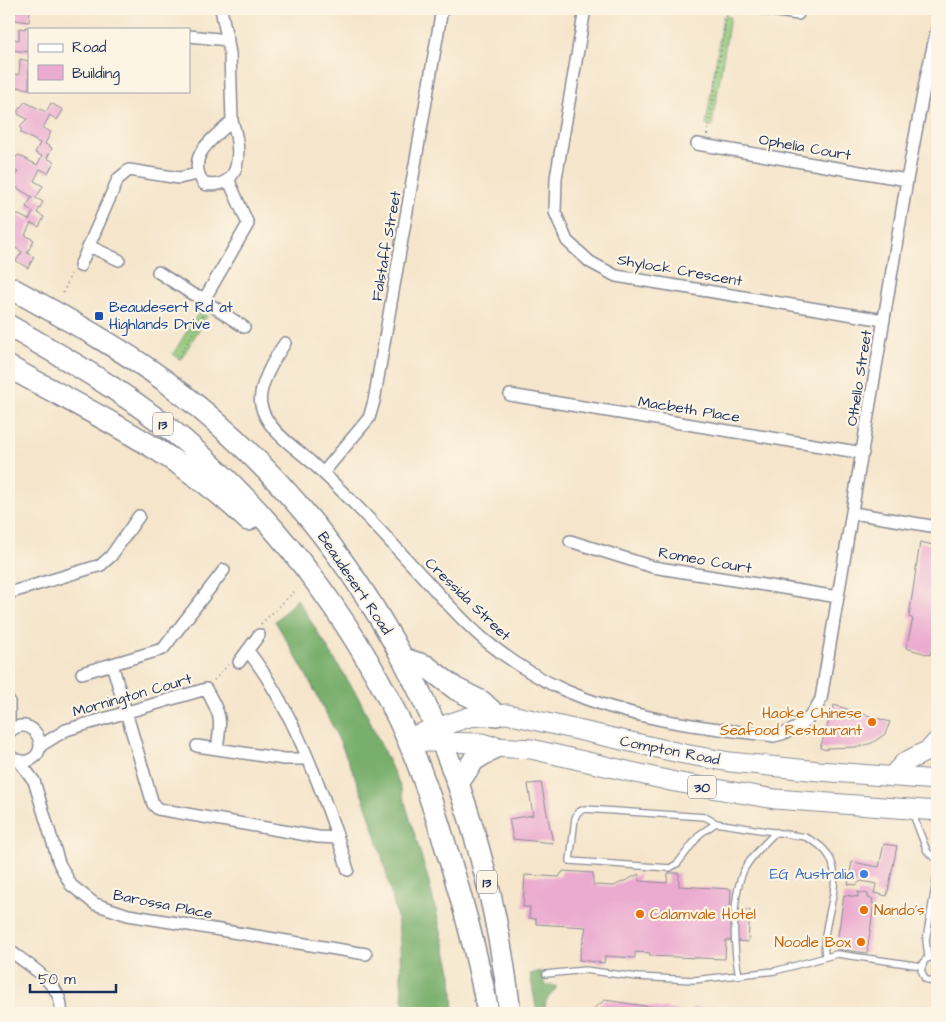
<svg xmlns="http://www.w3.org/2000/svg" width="946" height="1022" font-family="'Architects Daughter',sans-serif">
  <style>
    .green { fill: #95cb7c; stroke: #587d6d }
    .forest { fill: #78af6c; stroke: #4a6f65 }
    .building { fill: #ebabd0 }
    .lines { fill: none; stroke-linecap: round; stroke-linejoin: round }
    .lane-casing { stroke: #888a94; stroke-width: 8 }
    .street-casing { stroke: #888a94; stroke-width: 14 }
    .primary-casing { stroke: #888a94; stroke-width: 21 }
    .highway-casing { stroke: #888a94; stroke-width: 24 }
    .path { stroke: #888a94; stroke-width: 2; stroke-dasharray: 1 4; stroke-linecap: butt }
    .lane { stroke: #fff; stroke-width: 5.5 }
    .street { stroke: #fff; stroke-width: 11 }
    .primary { stroke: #fff; stroke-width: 19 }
    .highway { stroke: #fff; stroke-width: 21 }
    .transit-dot { fill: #1a4fb4; stroke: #fcf5e5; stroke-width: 2 }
    .food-dot { fill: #e8710a; stroke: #fcf5e5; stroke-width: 2 }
    .shop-dot { fill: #3f7fe0; stroke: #fcf5e5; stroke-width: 2 }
    .labels { text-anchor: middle; stroke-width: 4.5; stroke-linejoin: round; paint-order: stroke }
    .shield { fill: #fcf5e5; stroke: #5e6a86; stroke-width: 1 }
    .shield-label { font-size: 14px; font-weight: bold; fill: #1b2f5e }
    .street-label { font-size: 15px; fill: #1b2f5e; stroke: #fcf5e5 }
    .transit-label { font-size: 15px; fill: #164399; stroke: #fcf5e5; text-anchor: start }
    .food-label { font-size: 15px; fill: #c56008; stroke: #fcf5e5; text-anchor: end }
    .shop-label { font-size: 15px; fill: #366cbe; stroke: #fcf5e5; text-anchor: end }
  </style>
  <rect width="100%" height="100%" fill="#fcf5e5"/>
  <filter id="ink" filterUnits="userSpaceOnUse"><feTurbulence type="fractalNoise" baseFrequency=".02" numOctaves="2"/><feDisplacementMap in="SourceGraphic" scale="10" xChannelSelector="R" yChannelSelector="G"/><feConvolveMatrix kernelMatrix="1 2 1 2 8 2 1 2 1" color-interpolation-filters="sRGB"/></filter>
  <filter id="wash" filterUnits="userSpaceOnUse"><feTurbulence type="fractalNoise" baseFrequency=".0096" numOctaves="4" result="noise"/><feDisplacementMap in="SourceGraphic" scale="20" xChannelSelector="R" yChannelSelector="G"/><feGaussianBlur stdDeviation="1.12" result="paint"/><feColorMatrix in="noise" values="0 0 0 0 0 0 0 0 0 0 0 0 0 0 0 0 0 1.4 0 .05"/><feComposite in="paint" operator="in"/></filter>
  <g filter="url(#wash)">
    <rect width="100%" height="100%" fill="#f5e5cb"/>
    <path class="green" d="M723 16 730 17 712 126 706 125Z
      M199 312 207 316 181 359 173 354Z"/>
    <path class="forest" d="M297 599 360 700 400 786 427 875 452 975 454 1013H407C398 988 402 960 399 934 398 918 393 901 389 885 368 790 325 704 275 621Z
      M541 971 545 985H552L557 987 546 1001 544 1013H537L530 974Z"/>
    <g id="blocks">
      <path class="building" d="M14 9H30L29 22 15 20Z
        M25 27 32 28 29 29V52L9 50V38L19 40V28L25 29Z
        M20 59 29 61V89L9 86 11 73 19 75Z
        M25 102 46 112 51 103 63 110 57 120 50 115 43 128 51 132 45 144 52 148 47 158 54 162 48 173 40 169 34 181 43 186 36 198 43 202 37 213 44 217 39 227 31 223 25 235 34 240 27 253 34 257 28 268 16 261 22 252 9 244V210L29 220 33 212 26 207 32 197 12 185V180L18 172 10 168 9 165 13 159 19 155 37 165 42 156 35 153 40 143 21 133V125L27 119 18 114V110Z
        M920 542 937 546V630L930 655 906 648 913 619 909 617Z
        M834 705 890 722 885 734 872 743 858 747 827 748V750L820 748Z
        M541 783 553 843 513 839 509 819 533 815 528 784Z
        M884 844 897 846 887 896 874 893 876 884 861 881 856 885 848 884 852 862 879 867Z
        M563 871 593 873V885L614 886 639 874V881L667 883 668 873H679V886L731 889 730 909 750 910 748 942 726 940 725 959 650 956V953L635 952V958L605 956 604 963 579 960 586 927 536 924V919L529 918 530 907H523L525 875 559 877Z
        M858 892 868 894V898L873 899 872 903 874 904 867 953 836 949 844 895 858 897Z
        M605 1000 685 1012V1013H593V1009Z
        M693 1007 726 1012V1013H692Z"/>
    </g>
  </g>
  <g filter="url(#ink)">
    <use href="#blocks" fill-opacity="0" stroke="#888a94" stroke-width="1"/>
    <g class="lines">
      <g class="lane-casing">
        <path id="lane" d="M912 812 927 851 937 861
          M716 823 700 834 678 863 670 868 570 861 575 818 578 812 585 809 705 817 716 823 805 837C861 861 819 914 825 956
          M937 955 925 960 921 970 925 979 937 984
          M928 957 926 940 937 875
          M546 974 585 970 637 977 694 980 775 971 837 954 922 966
          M739 976C733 946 731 895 745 868 753 854 765 843 776 832"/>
      </g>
      <g class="street-casing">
        <path id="street" d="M221 9 230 53 232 121
          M585 9 556 178 555 212 567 241 590 262 616 276 884 320
          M765 9 798 14
          M189 36 228 40
          M232 121C241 148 244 191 204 184 184 156 213 139 232 121Z
          M697 144 907 180
          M89 246 119 260
          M80 266 118 179 129 170 179 178 197 174
          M158 272 192 294 205 298 211 305 244 327
          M205 298 248 224 229 181
          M285 343C275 357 257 388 261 405 266 429 293 446 310 461 350 497 387 538 424 578 444 600 464 623 487 642 511 661 537 678 564 690 632 720 701 727 774 736 798 731 810 721 821 699L907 180 926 78 937 29
          M510 395 863 453
          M323 473 369 418 374 401 442 9
          M853 513 937 527
          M570 541 653 567 838 597
          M9 593 101 565 111 556 139 516
          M239 662 259 635
          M112 664 153 804 158 809 318 837 338 838C318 779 286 699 248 651
          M82 673 163 649 224 570
          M9 701V731
          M9 732C34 710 54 754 27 761 19 762 14 760 9 755
          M40 746 66 730 206 689C221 716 222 718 217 749
          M197 746 284 759H307
          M19 761 34 781 59 863 71 885 95 904 128 915 366 954
          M338 838 348 870
          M9 950C28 965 65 985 61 1013"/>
      </g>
      <g class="primary-casing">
        <path id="primary" d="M407 738 469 717 507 714 684 754 730 762 819 771 937 780
          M428 742 482 743 495 747 531 749 675 782 775 799 937 811
          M891 777 905 762 929 750 937 741"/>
      </g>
      <g class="highway-casing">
        <path id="highway" d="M9 287C63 317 118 346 168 383 371 536 482 764 510 1013
          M9 326C78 365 145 404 204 458 288 534 363 636 408 740 427 784 441 831 455 877 468 922 480 967 488 1013
          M9 367C91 413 180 453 248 520
          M404 659 426 666 456 689 482 702 496 715
          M458 783 474 760 495 747"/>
      </g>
      <path class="path" d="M707 135 728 9
        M63 293 71 274
        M177 360 204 313
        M261 624 297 589
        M214 680 228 665"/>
      <use href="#lane" class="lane"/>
      <use href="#street" class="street"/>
      <use href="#primary" class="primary"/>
      <use href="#highway" class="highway"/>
    </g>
  </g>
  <rect class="transit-dot" x="94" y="311" width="10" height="10" rx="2.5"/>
  <g class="food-dot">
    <circle cx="872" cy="722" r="5"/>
    <circle cx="864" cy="910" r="5"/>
    <circle cx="640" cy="914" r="5"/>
    <circle cx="861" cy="942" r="5"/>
  </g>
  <circle class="shop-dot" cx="864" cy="874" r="5"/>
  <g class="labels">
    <g class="shield">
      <rect x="153" y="412.5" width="20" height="23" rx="4"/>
      <rect x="688" y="775.5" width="28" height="23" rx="4"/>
      <rect x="477" y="870.5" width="20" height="23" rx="4"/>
    </g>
    <g class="shield-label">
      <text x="163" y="429">13</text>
      <text x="702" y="792">30</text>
      <text x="487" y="887">13</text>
    </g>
    <g class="street-label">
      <text transform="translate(805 147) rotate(10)" y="5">Ophelia Court</text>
      <text transform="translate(386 246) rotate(-80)" y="5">Falstaff Street</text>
      <text transform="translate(680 270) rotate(10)" y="5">Shylock Crescent</text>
      <text transform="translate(859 378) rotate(-81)" y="5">Othello Street</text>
      <text transform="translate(689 409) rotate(9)" y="5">Macbeth Place</text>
      <text transform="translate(705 560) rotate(10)" y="5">Romeo Court</text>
      <text transform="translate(355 583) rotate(56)" y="5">Beaudesert Road</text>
      <text transform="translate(468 599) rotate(44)" y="5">Cressida Street</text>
      <text transform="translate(132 695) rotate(-16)" y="5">Mornington Court</text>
      <text transform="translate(670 750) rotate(11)" y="5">Compton Road</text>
      <text transform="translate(163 904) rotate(11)" y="5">Barossa Place</text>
    </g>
    <g class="transit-label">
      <text x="109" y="312">Beaudesert Rd at<tspan x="109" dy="17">Highlands Drive</tspan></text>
    </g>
    <g class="food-label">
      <text x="862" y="718">Haoke Chinese<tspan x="862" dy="17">Seafood Restaurant</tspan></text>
      <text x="874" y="915" text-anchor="start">Nando's</text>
      <text x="650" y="919" text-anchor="start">Calamvale Hotel</text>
      <text x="851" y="947">Noodle Box</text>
    </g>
    <g class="shop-label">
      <text x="854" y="879">EG Australia</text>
    </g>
  </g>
  <rect width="946" height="1022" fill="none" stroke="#fcf5e5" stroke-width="30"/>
  <rect x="28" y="28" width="162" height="65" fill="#fcf5e5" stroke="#a2a6af"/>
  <rect x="38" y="44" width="25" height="8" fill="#ffffff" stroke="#a2a6af"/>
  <text x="72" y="52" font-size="15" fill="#1b2f5e">Road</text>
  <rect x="38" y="65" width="25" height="15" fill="#ebabd0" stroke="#a2a6af"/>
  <text x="72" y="78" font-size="15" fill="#1b2f5e">Building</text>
  <path d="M30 984v8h86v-8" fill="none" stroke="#1b2f5e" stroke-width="2.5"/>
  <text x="38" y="984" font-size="15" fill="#1b2f5e" stroke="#fcf5e5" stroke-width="4" paint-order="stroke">50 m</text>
</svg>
